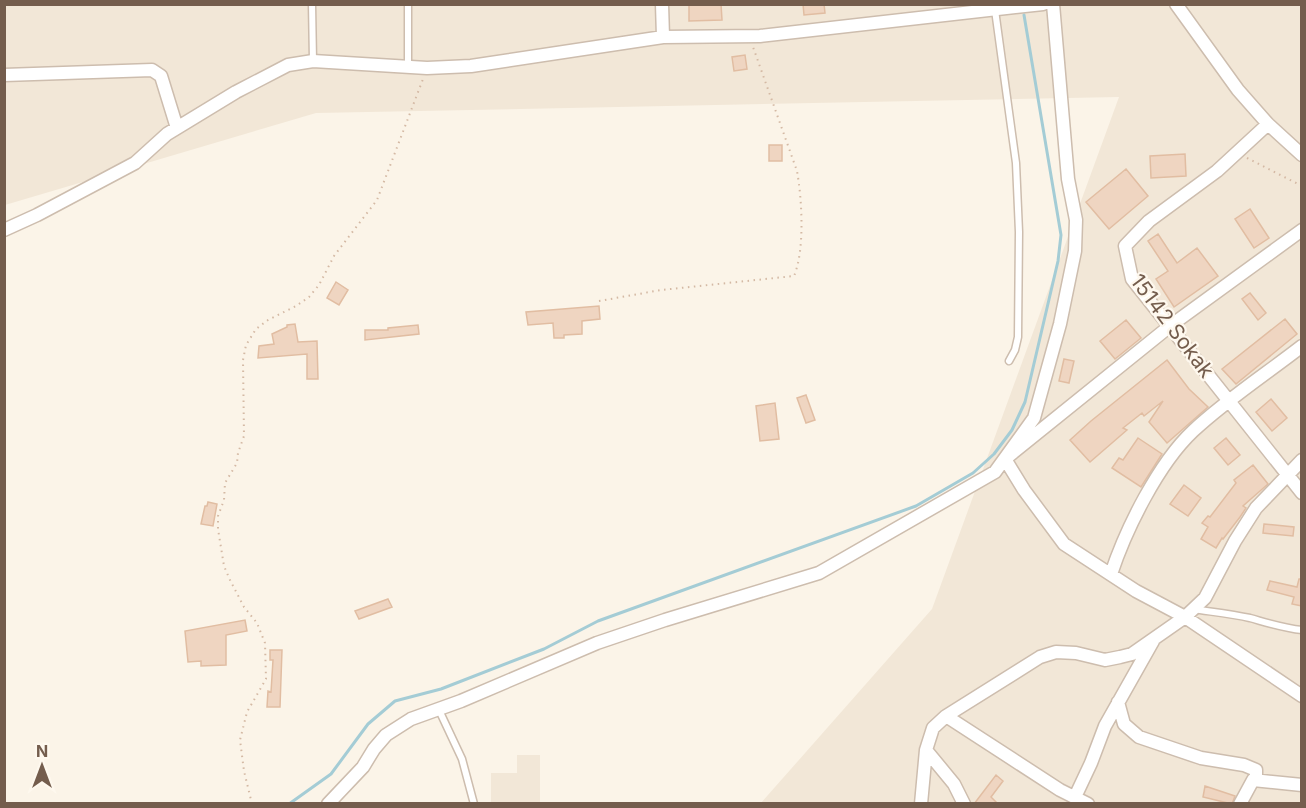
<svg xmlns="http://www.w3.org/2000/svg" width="1306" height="808" font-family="Inter,sans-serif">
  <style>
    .residential { fill: #f2e7d7 }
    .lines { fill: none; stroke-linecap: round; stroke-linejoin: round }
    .stream { stroke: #a4ccd5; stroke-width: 3 }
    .building { fill: #efd5c1; stroke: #e1bda2; stroke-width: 1.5 }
    .lane-casing { stroke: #cdbdae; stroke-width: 9 }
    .street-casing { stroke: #cdbdae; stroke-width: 15 }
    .path { stroke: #d4b9a4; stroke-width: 2; stroke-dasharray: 1.5 4.5; stroke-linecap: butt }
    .lane { stroke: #fff; stroke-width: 6 }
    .street { stroke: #fff; stroke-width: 12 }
    .labels { text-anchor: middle; stroke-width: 4.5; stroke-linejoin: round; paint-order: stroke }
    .street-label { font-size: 21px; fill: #745d4d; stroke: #fef8ee }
  </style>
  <rect width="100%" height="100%" fill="#fbf4e8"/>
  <path class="residential" d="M5 5H1301V803H761L932 609 1119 97 316 113 5 205Z
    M517 755H540V803H491V773H517Z"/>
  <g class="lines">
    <path class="stream" d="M289 804 331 774 368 724 395 701 441 689 544 649 598 621 916 506 973 473 994 454 1012 430 1025 402 1058 261 1061 235 1024 15"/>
  </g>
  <path class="building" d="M689 4H721L722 20 689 21Z
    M803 4H824L825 13 804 15Z
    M745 55 747 69 734 71 732 57Z
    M769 145H782V161H769Z
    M1185 154 1186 176 1151 178 1150 156Z
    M1126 169 1148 196 1109 229 1086 202Z
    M1250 209 1269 238 1254 248 1235 219Z
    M1158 234 1177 263 1197 248 1218 276 1174 307 1156 279 1168 271 1148 241Z
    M336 282 348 290 339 305 327 298Z
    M1250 293 1266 313 1258 320 1242 299Z
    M599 306 600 319 582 321V334L564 335V338H554L553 323 528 325 526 312Z
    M1285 319 1297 334 1236 384 1222 369Z
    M1126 320 1141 338 1115 359 1100 341Z
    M295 324 298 342 317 341 318 379H307V354L258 358 259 346 274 344 272 334 287 327V325Z
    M418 325 419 334 365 340V330H388V328Z
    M1064 359 1074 361 1069 383 1059 381Z
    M1167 360 1189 389 1208 407 1167 443 1149 422 1163 401 1144 416 1142 413 1123 428 1127 430 1090 462 1070 440 1091 421Z
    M806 395 815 420 806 423 797 398Z
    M1271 399 1287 418 1272 431 1256 412Z
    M775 403 779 439 760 441 756 406Z
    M1138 438 1162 454 1141 487 1112 468 1119 458 1123 460Z
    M1226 438 1240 455 1228 465 1214 448Z
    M1253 465 1268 484 1243 506 1246 508 1240 517 1223 539 1222 538 1216 548 1201 539 1208 527 1202 523 1208 516 1210 517 1236 483 1234 480Z
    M1184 485 1201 498 1188 516 1170 504Z
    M208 502 217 504 213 526 201 524 205 506H207Z
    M1264 524 1294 527 1293 536 1263 533Z
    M1299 579H1302V606L1292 604 1294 597 1267 590 1270 581 1297 587Z
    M388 599 392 607 359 619 355 611Z
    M245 620 247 631 226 635V665L201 666V661L188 662 185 631Z
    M270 650H282L280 707H267L268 691 271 692 273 660H270Z
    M996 775 1003 781 991 797 998 804H974Z
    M1205 786 1235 796 1232 804 1203 797Z"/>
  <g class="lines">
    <g class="lane-casing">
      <path id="lane" d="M312 4 313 61
        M408 4V65
        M995 10 1016 163 1019 232 1018 337 1015 350 1009 361
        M1193 609C1213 612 1232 614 1250 618 1268 623 1283 628 1302 630
        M439 710 462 759 474 804"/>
    </g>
    <g class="street-casing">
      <path id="street" d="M662 4 663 37
        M1176 4 1238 90 1268 124 1302 155
        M4 75 152 70 161 76 177 128
        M1268 124 1217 171 1149 221 1125 246 1132 279 1302 493
        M4 230 37 215 135 163 167 134 236 92 288 65 313 61 427 68 471 66 663 37 760 36 1043 4
        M1302 230 1170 326 1005 459 1024 490 1064 544 1136 591 1185 617 1302 696
        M1111 574C1126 529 1158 464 1193 431 1226 400 1266 374 1302 346
        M1118 702 1124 724 1139 737 1201 758 1244 765 1256 770V780
        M946 716 1060 790 1088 804
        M926 750 954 784 964 804
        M1075 797 1091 763 1105 726 1153 641
        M328 804 363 767 374 749 386 735 411 719 461 701 597 643 665 620 819 573 995 472 1034 418 1060 324 1075 251 1076 220 1068 179 1053 4
        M921 804 926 750 933 728 946 716 1040 657 1056 652 1076 653 1105 660 1120 657 1132 654 1185 617 1205 598 1235 541 1256 508 1302 460
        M1240 804 1253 780 1302 785"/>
    </g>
    <path class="path" d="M1247 158 1302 186
      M599 301 661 290 794 276C805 250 802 199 797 171L753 47
      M252 804 244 771 240 740 247 712 266 679 265 643 257 623 244 607 230 580 224 566 218 529V516L224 500 225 483 237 463 238 453 244 436 243 360 246 345 256 329 268 320 296 306 309 297 319 285 334 256 377 200 423 79"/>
    <use href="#lane" class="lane"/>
    <use href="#street" class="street"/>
  </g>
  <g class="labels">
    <g class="street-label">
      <text transform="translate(1172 326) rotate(53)" y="7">15142 Sokak</text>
    </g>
  </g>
  <rect width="1306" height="808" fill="none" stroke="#745d4d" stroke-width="12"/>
  <g transform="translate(42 766)" stroke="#fef8ee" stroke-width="4.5" paint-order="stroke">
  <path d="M0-4.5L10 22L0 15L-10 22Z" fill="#745d4d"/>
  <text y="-9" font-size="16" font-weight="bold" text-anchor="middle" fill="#745d4d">N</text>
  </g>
</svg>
